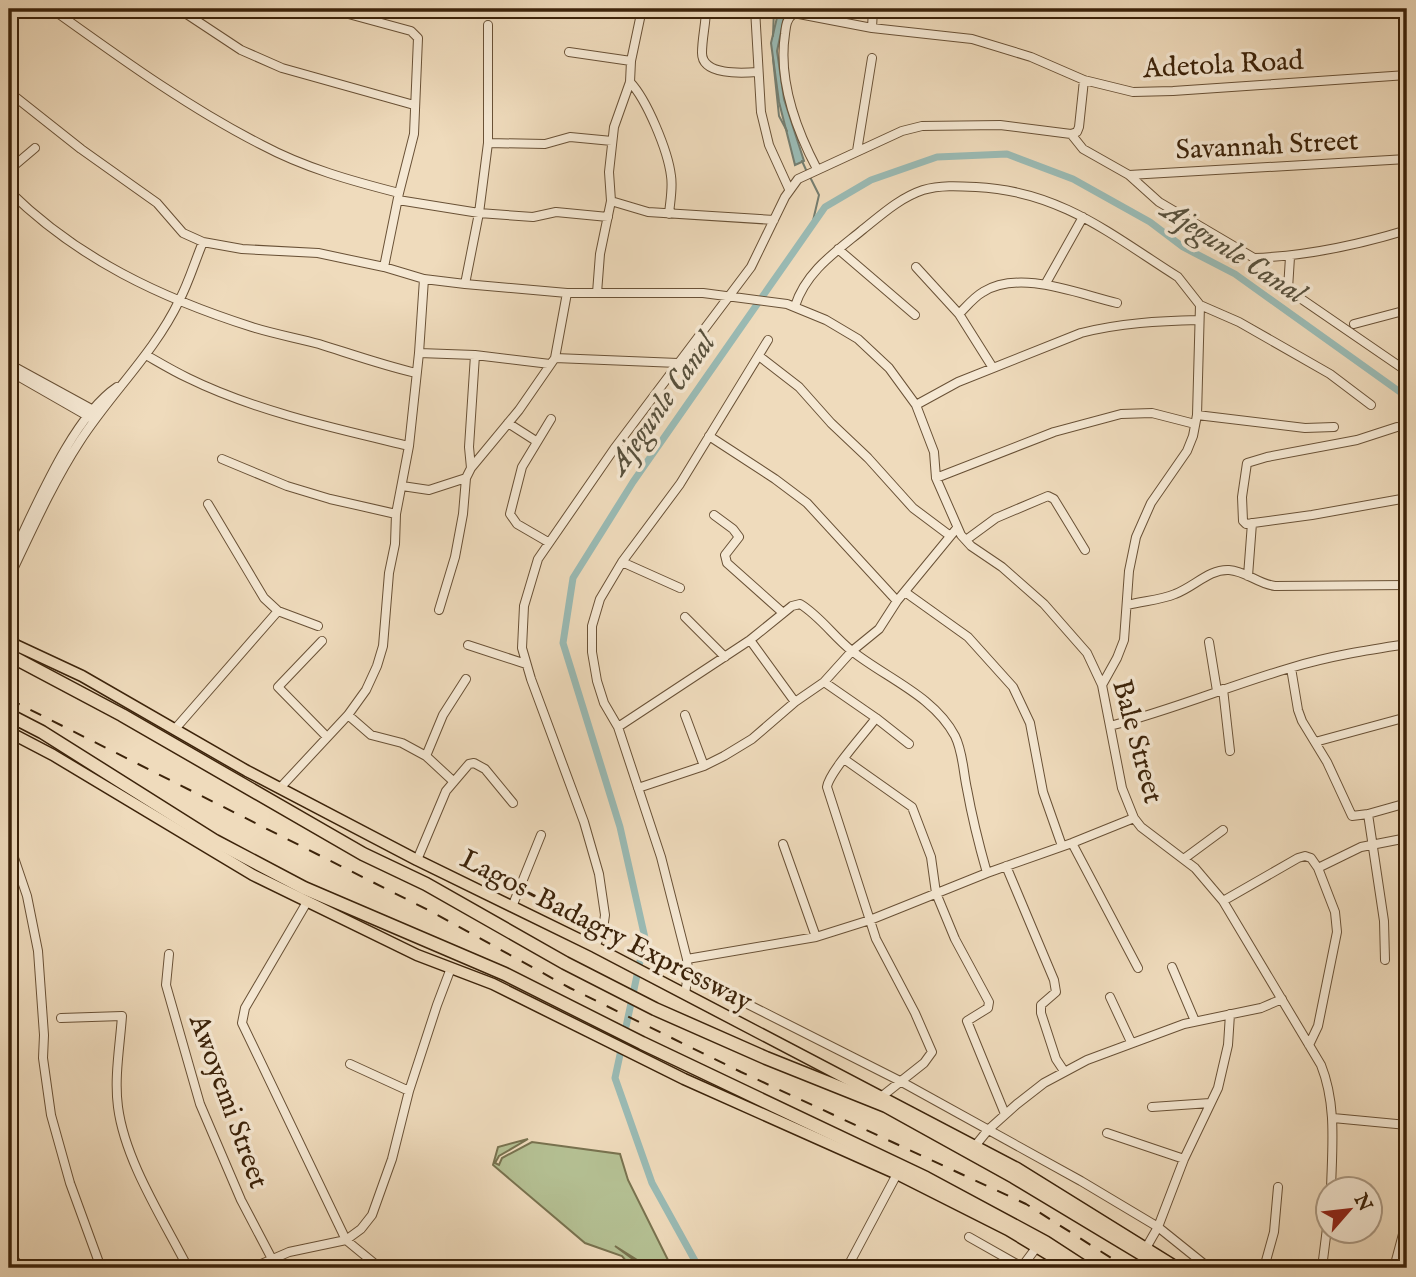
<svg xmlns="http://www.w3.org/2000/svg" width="1416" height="1277" font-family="'IM FELL English',serif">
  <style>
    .green { fill: #b5c194; stroke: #78724f; stroke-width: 2 }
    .water { fill: #9abbb5; stroke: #747e71; stroke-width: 2 }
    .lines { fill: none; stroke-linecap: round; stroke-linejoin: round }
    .stream { stroke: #747e71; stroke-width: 2 }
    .canal { stroke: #9abbb5; stroke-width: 7 }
    .minor-casing { stroke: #695136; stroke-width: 10 }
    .major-casing { stroke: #3c230a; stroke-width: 13 }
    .highway-casing { stroke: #3c230a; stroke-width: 15 }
    .minor { stroke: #f5e8d3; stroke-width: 8 }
    .major { stroke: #efdbbc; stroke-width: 10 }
    .highway { stroke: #efdbbc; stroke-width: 12 }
    .rail { stroke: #3c230a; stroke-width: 2; stroke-dasharray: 12 12; stroke-linecap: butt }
    .labels { text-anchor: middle; stroke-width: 7; stroke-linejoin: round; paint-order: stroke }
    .street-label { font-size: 28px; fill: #3c230a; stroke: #f5e8d3 }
    .water-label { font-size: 30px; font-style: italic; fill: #58513d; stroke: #f5e8d3 }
  </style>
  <rect width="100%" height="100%" fill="#efdbbc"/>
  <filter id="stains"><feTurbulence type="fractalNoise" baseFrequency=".00286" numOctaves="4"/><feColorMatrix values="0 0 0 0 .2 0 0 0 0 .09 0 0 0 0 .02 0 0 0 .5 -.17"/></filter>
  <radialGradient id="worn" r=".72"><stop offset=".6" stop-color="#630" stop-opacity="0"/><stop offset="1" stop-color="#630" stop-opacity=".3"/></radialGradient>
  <path class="green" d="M528 1139 499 1156 495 1163 499 1165 502 1158 532 1142 620 1154 628 1180 672 1268H650L615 1246 645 1268H632L622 1256 585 1243 493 1165 498 1147Z"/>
  <path class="water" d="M779 9H786L777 51 784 99 804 161 795 165 779 102 771 43Z"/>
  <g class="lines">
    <path class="stream" d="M773 36 774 9
      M773 59 779 116 787 131
      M802 161 807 172
      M810 177 819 195 812 225"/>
    <path class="canal" d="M699 1268 652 1183 615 1078 645 938 620 827 563 643 573 578 633 482 825 207 871 180 937 157 1007 154 1073 179 1150 222 1183 247 1235 274 1407 397"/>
    <g class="minor-casing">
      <path id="minor" d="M52 9C119 57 189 108 262 145 305 168 352 181 399 193
        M179 9 241 50 282 68 414 105
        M330 9 411 31 418 38 414 134 399 193 384 267
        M706 9C706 23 702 38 702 53 702 76 743 73 758 72
        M755 9 761 112 769 145 789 189
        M872 28 873 9
        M569 52 631 61
        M630 82C647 100 668 151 671 176 673 188 670 202 669 214
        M9 92 81 149 157 203 183 233 203 242
        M1071 134 1077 132 1079 127 1084 80
        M488 143 545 144 570 137 612 141
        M857 151 872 58
        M817 169C796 129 778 80 785 34 786 26 786 20 793 14H799L872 28 972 39 1031 57 1084 80 1133 92 1173 91 1407 75
        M9 170 35 148
        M1129 175 1407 159
        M9 191C78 259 161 298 252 327 274 334 297 338 319 344 351 354 382 365 416 373
        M398 200 479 213 533 217 556 212 608 217
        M611 201 648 212 774 220
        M838 249 915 315
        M1254 258C1305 256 1358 245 1407 230
        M916 267 959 314 993 368
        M1046 283 1083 217
        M465 284 479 213 488 143V25
        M1288 289 1290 257
        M597 293 600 254 611 201 609 172 614 127 630 82 631 61 642 9
        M1200 305 1239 322 1330 374 1371 405
        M795 306C806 272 834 253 861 231 880 216 899 198 923 190 940 185 958 186 976 187 1060 191 1110 234 1178 277L1200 305 1197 415 1193 436 1187 451 1151 503 1136 537 1129 571 1124 640 1117 658 1102 685
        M959 314C966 307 974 297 983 292 1020 269 1078 294 1117 303
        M1354 324 1407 310
        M768 340 680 484 622 562 600 599 592 626V652L597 681 604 703 618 727 661 857 687 959 688 974 900 1081 1081 1181 1158 1227 1209 1268
        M419 353 475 355 550 364
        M146 355C160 363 173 371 188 378 255 411 337 429 409 446
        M759 356 799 387 831 423 868 458 913 508 949 535
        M555 358 678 363
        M9 364 95 411
        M9 371 91 418
        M916 405 958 382 1081 333C1120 323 1159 321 1199 320
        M1197 415 1305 428 1334 427
        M508 423 536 441
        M1397 427 1357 440 1267 457 1247 463 1242 497 1243 521 1246 524 1312 515 1407 498
        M709 436 775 479 807 503 897 601
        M222 459 287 486 330 499 396 514
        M471 468 519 410 555 358 567 293
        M936 478 1054 432 1121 414 1152 413 1195 424
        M402 486 429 490 466 478
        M208 504 264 598 278 611 318 626
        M714 515 733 529 739 537 725 555 727 563 782 612
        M966 540 996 518 1048 496 1054 499 1085 550
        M548 542 517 524 510 514 522 467 551 419
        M9 562C34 512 71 418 117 387
        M622 562 680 588
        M1248 576 1252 523
        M9 578C31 532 52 484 80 441 111 393 154 353 179 301 189 282 195 261 203 242L242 249 318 253 384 267 424 279 465 284 567 293H703L787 304 826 320 858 339 889 368 916 405 934 452 936 478 961 535 971 546 1002 567 1044 604 1087 653 1102 685 1122 788 1134 818 1141 827 1195 868 1223 901 1321 1065C1337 1105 1332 1148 1331 1190
        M905 592 968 637 1013 687 1030 723 1043 792 1062 846
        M1128 605C1143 601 1161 600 1175 594 1194 587 1209 569 1229 570 1246 571 1258 584 1275 586L1407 585
        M439 610 455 557 463 514 466 478 471 468 469 447 475 355
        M685 617 725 657
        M750 640 795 702
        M322 641 278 687 327 737
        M1209 642 1217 691
        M468 645 526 664
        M1291 668 1298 710 1302 721 1327 762 1352 816 1368 814 1407 803
        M824 682 876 718 909 744
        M1223 689 1230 751
        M348 715 371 735 402 743 426 756 453 781
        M685 715 704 766
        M876 718C865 733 829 772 827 787L876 939 915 1013 932 1052 924 1063 881 1097
        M1110 726C1172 710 1229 686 1290 668 1329 656 1368 650 1407 644
        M618 727 750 640 792 606 800 604C820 616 834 637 852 651 886 678 934 696 955 736 963 752 963 771 967 789 972 817 979 845 987 873
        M175 729 278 611
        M1315 742 1407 717
        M9 749 16 736
        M426 756 443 715 466 679
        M844 759 912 807 931 857 936 893 955 939 989 1002 988 1008 967 1021 1005 1114
        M280 788 348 715 366 690 377 666 383 646 389 573 395 544 396 514 409 446 419 353 424 279
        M638 788 704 766 724 756 752 739 795 702 824 682 852 651 879 629 897 601 957 528
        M1368 814 1384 921 1385 960
        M9 843 27 896 38 951 44 1035 43 1058 51 1115 70 1183 101 1268
        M1072 843 1138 968
        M783 844 816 937
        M1185 858 1223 830
        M417 860 446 791 469 764 474 763 485 769 513 803
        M1006 866 1054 980 1056 992 1041 1005V1013L1056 1059 1064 1071
        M1318 868 1361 847 1407 838
        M1223 901 1298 858 1305 856 1311 858 1318 868 1335 912 1337 932 1318 1026 1309 1045
        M307 902 245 1008 242 1023 346 1240 380 1268
        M512 907 541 835
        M595 947 603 929 605 915 599 874 584 822 531 679 522 648 524 606 538 559 614 449 751 267 785 197 798 179 902 131 922 126 1000 125 1071 134 1083 149 1129 175 1159 202 1254 258 1271 278 1402 368
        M169 954 166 985 200 1104 241 1200 272 1259 279 1268
        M687 959 816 937 870 920 987 873 1072 843 1134 818
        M1172 967 1195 1021
        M685 994 688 974
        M1110 997 1131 1042
        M61 1018 122 1016C120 1045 114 1078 118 1107 125 1161 163 1219 188 1268
        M350 1064 409 1091
        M1152 1107 1210 1103
        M1333 1118 1407 1125
        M1107 1133 1184 1159
        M975 1146 988 1130 1017 1104 1044 1083 1087 1060 1184 1024 1261 1008 1282 999
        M969 1237 1022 1267
        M1146 1248 1158 1227 1184 1159 1218 1088 1228 1045 1230 1014
        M9 1253 21 1268
        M252 1268 289 1252 346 1240 361 1229 372 1215 392 1159 409 1091 437 1005 451 968
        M847 1268 897 1174
        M1021 1268 1036 1248
        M1264 1268 1274 1232 1278 1187
        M1322 1268 1328 1220
        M1394 1268 1403 1234 1407 1172"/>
    </g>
    <g class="major-casing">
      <path id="major" d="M9 642 82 676 247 771 417 860 595 947 1017 1168 1178 1268
        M9 732 53 755 253 875 417 955 493 984 684 1079 897 1174 1008 1230 1071 1268"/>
    </g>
    <g class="highway-casing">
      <path id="highway" d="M9 655 122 715 363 854 426 884 565 963 655 1009 766 1058 886 1106 1014 1177 1142 1254 1161 1268
        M9 715 42 732 215 841 304 888 505 974 642 1043 926 1178 1045 1242 1085 1268"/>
    </g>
    <use href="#minor" class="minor"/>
    <use href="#major" class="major"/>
    <use href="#highway" class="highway"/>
    <path class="rail" d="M9 699 434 913 570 988 741 1072 1026 1204 1127 1268"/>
  </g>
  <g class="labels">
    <g class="street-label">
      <text transform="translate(1223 63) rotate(-3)" y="10">Adetola Road</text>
      <text transform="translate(1267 144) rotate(-3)" y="10">Savannah Street</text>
      <text transform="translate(1139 741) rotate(75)" y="10">Bale Street</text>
      <text transform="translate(607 929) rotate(27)" y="10">Lagos-Badagry Expressway</text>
      <text transform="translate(230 1101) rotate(70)" y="10">Awoyemi Street</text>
    </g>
    <g class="water-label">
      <text transform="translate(1234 251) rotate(33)" y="10">Ajegunle Canal</text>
      <text transform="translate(661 403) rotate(-55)" y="10">Ajegunle Canal</text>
    </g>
  </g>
  <rect width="1416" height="1277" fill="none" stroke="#efdbbc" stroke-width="35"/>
  <rect x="10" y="10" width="1395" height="1256" fill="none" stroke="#3c230a" stroke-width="3.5"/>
  <rect x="18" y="18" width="1381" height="1242" fill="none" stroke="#3c230a" stroke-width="2"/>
  <g transform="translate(1349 1210) rotate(62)"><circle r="33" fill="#f5e8d3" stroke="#ab9983" stroke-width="2"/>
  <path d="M0-5L12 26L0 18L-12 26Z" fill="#8f2418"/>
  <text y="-10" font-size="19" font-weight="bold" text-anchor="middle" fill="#3c230a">N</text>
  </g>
  <rect width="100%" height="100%" filter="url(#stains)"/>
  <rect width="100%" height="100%" fill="url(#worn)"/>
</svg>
